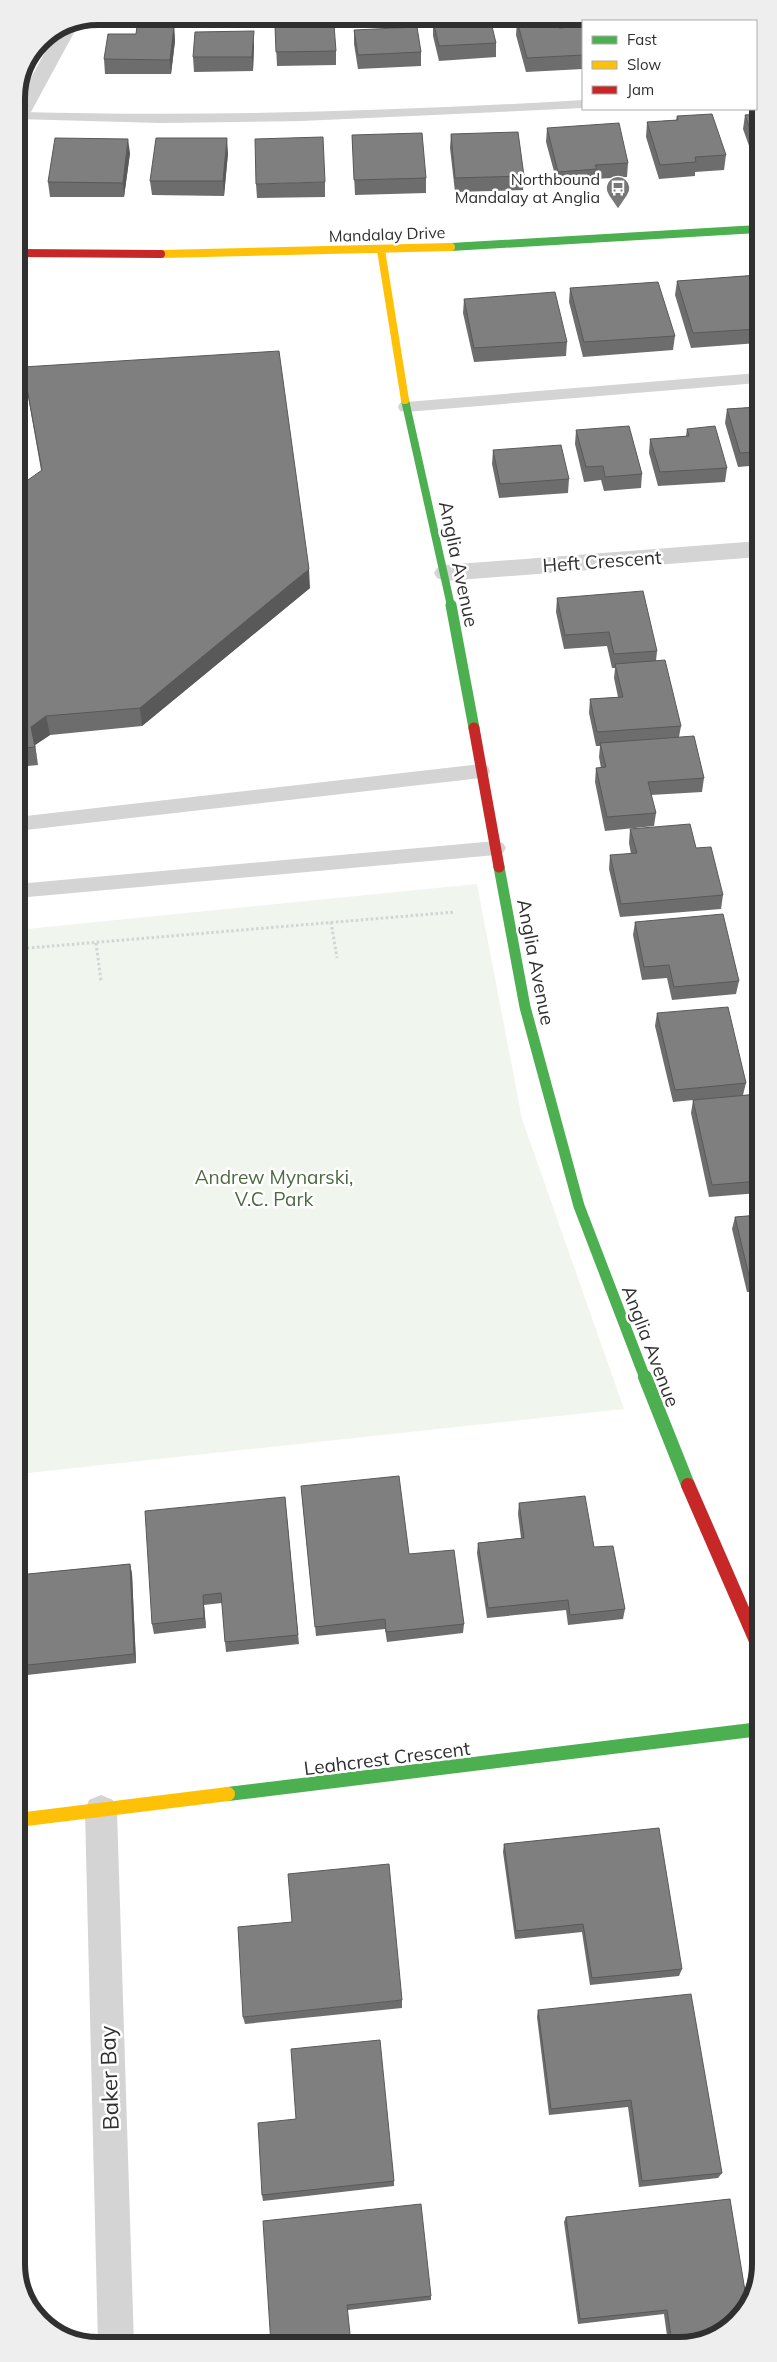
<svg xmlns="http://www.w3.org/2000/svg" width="777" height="2362" font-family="Mulish,sans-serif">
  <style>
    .green { fill: #f0f5ee }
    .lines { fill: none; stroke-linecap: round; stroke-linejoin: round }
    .path-far1 { stroke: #d4d4d4; stroke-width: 2.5; stroke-dasharray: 2 2; stroke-linecap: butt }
    .path { stroke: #d4d4d4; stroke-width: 3; stroke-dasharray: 2.5 2.5; stroke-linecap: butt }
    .lane { fill: #d4d4d4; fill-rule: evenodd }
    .street { fill: #d4d4d4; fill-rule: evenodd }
    .fast-far2 { stroke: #4caf50; stroke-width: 8 }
    .fast-far1 { stroke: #4caf50; stroke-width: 11 }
    .fast { stroke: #4caf50; stroke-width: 14 }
    .slow-far1 { stroke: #ffc107; stroke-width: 8 }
    .slow { stroke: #ffc107; stroke-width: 14 }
    .jam-far2 { stroke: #c62828; stroke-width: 8 }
    .jam-far1 { stroke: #c62828; stroke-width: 11 }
    .jam { stroke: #c62828; stroke-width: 14 }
    .wall { fill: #6d6d6d }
    .shaded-wall { fill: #595959 }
    .building { fill: #7f7f7f; stroke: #595959 }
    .labels { text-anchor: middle; stroke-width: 5; stroke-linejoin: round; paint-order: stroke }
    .far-poi-label { font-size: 16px; fill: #303030; stroke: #fff; text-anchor: end }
    .far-street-label { font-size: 16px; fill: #303030; stroke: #fff }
    .street-label { font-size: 19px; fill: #303030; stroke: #fff }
    .park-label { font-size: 19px; fill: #4c6941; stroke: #fff }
    .near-street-label { font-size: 22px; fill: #303030; stroke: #fff }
    .rim { fill: none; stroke: #303030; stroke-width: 6 }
  </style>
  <rect width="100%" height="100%" fill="#fff"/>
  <path class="green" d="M477 884 522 1119 624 1409 18 1474 17 930Z"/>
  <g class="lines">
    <path class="path-far1" d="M17 376 18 372"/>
    <path class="path" d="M331 922 337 958
      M96 943 101 981
      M17 949 455 912"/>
    <path class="lane" d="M756 89H758V97H756Z
      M583 100V108L302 121 161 123 16 119V113L21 112C209 117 396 111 583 100Z
      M758 373V383L406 412 400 411 398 407 400 403 406 402Z
      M481 764 488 766 490 771 488 776 481 778 17 831V817Z
      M496 841 503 843 506 848 503 853 496 855 17 898V884Z"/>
    <path class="street" d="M74 26 76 29 25 123 23 127 16 129V105L55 34Z
      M759 541V557L445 581 437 578 434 573 437 568 445 565Z
      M101 1795 113 1800 117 1811 134 2345H98L85 1811 89 1800Z"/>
    <path class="fast-far2" d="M451 247 758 229
      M405 400 451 606"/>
    <path class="fast-far1" d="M451 605 474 728
      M499 867 525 1007 579 1206 645 1378"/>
    <path class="fast" d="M645 1377 688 1485
      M228 1794 760 1729"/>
    <path class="slow-far1" d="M381 250 405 400
      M161 254 451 247"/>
    <path class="slow" d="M18 1820 228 1794"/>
    <path class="jam-far2" d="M17 253 161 254"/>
    <path class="jam-far1" d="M474 728 499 867"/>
    <path class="jam" d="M688 1485 760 1650"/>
  </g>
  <path class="wall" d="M601 16H660L662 21H601Z
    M676 16H685L696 21H676Z
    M433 21 496 43V57L439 61 433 36Z
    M517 21 559 28 583 29V69L526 72 516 35Z
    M174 26 175 41 171 74H105L104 59 136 34Z
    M275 26 336 51V65L277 66Z
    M354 30 421 52V66L358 69 354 44Z
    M254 45 253 71 194 72 193 57Z
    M758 114V171L743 129 745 115Z
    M677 116 726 155 724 170 695 172V176L659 179 646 137 647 122 676 120Z
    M547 128 628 163 627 177 596 179V183L558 186 546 142Z
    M451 134 524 176 523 190 455 192 450 148Z
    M352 135 426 178V193L355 195Z
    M130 153 124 197H50L48 182Z
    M228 153 224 196 152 195 150 181Z
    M325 182V197L257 198 256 184Z
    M758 275V343L691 348 675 295 677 281Z
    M570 288 675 336 673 350 583 357 569 302Z
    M464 299 567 342 566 356 474 362 463 313Z
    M23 367 310 588 142 726 50 735 35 745 38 765 17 767V604L27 598 41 470Z
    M758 407 759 478 754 479 750 466 738 467 725 423 727 409Z
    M687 429 727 468 725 482 658 486 649 453 650 439 686 436Z
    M576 430 642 474 641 488 604 491 601 480 584 482 575 444Z
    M493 450 569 479 568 493 499 498 492 464Z
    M557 598 657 651 656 661 681 726 679 737 704 778 702 792 651 795 656 813 654 826 605 831 595 782 596 768H601L599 757 600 746H596L589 713 590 699 618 697 614 678 615 668H612L607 646 564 649 556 612Z
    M630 829 696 848 723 895 721 909 620 917 609 869 610 855 631 854 629 843Z
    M635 922 739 981 736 994 672 1000 667 978 642 980 633 935Z
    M657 1013 746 1083 743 1095 759 1094V1193L709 1197 691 1113 693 1100 673 1102 655 1026Z
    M759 1215 760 1291 747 1292 732 1229 735 1217Z
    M285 1497 299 1644 226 1652 225 1642 222 1603 204 1605 206 1628 154 1634 152 1624Z
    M302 1497 409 1554 464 1624 463 1633 387 1642 385 1629 316 1636Z
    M519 1503 594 1547 625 1609 623 1619 568 1625 566 1610 487 1618 477 1553 478 1543 521 1538 518 1514Z
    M130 1564 132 1574 136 1663 18 1676V1575Z
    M504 1844 682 1969 679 1976 590 1985 582 1932 515 1939 503 1852Z
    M402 2000V2008L245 2024 243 2017Z
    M538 2010 722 2173 718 2178 639 2187 628 2107 549 2115 537 2017Z
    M296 2119 394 2181V2186L263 2201 262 2195Z
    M730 2199 700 2343H668L664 2314 578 2324 564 2222 566 2217Z
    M263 2221 431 2296V2300L348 2310Z"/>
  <path class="shaded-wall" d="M174 26 175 41 171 74 170 60Z
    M254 31V45L253 71 252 57Z
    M227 138 228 153 224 196 223 181Z
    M128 139 130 153 124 197 123 183Z
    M309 569 310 588 142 726 140 708Z
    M46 716 50 735 35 745 38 765 31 727Z
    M130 1564 132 1574 136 1663 134 1654Z
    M203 1595 204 1605 206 1628 204 1618Z"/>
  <path class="building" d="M603 16H660L662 21H604Z
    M680 16H685L696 21H682Z
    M490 18 496 43 439 46 433 21Z
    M556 18 559 28 583 26V55L527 58 517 21Z
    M334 25 336 51 276 52 275 26Z
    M137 26H174L170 60 104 59 108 34H136Z
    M417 27 421 52 358 55 354 30Z
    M254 31 252 57H193L195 32Z
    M712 114 726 155 695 157 696 162 660 165 647 122 678 120 677 116Z
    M758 114V151L745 115Z
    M619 123 628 163 595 165 597 169 558 172 547 128Z
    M518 132 524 176 455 178 451 134Z
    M422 133 426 178 354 180 352 135Z
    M323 137 325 182 256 184 255 139Z
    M55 138 128 139 123 183 48 182Z
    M156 138H227L223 181H150Z
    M758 275V329L693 333 677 281Z
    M658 282 675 336 584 342 570 288Z
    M555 292 567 342 474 348 464 299Z
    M279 351 309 569 140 708 46 716 31 727 35 747 17 749V604L27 598 21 485 42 470 23 367Z
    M758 407 759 464H757L753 452 740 453 727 409Z
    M629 426 642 474 605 477 603 466 586 467 576 430Z
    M715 426 727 468 660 472 650 439 689 436 687 429Z
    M561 445 569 479 500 484 493 450Z
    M643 591 657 651 614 654 609 632 565 635 557 598Z
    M665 660 681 726 597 732 590 699 623 697 615 664Z
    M694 736 704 778 648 782 656 813 607 817 596 768 606 767 600 743Z
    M690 824 696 848 711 847 723 895 621 904 610 855 637 853 630 829Z
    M723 914 739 981 674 987 669 965 644 967 635 922Z
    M728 1007 746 1083 675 1090 657 1013Z
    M759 1094V1181L712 1185 693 1100Z
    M759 1215 760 1279 750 1280 735 1217Z
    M399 1476 409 1554 454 1550 464 1624 386 1632 385 1619 315 1627 301 1486Z
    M585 1496 594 1547 613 1546 625 1609 570 1615 568 1600 488 1608 478 1543 524 1538 519 1503Z
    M285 1497 298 1635 225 1642 221 1593 203 1595 204 1618 152 1624 145 1511Z
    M130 1564 134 1654 18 1666V1575Z
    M659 1828 682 1969 592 1978 583 1924 516 1931 504 1844Z
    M389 1864 402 2000 243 2017 238 1927 292 1922 288 1874Z
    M691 1994 722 2173 642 2181 631 2100 551 2109 538 2010Z
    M380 2040 394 2181 262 2195 258 2123 296 2119 291 2049Z
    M730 2199 747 2303 744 2314 700 2343H672L667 2310 580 2319 566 2217Z
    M421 2204 431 2296 347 2305 351 2344 271 2345 263 2221Z"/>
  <defs>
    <g id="bus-pin" transform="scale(1.25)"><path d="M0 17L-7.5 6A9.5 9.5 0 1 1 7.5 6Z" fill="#787878" stroke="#fff"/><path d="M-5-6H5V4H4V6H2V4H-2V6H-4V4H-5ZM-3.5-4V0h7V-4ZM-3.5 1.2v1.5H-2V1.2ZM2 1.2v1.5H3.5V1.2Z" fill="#fff"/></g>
  </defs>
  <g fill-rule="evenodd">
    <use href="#bus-pin" x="618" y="188"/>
  </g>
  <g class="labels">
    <g class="far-poi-label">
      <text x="600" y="185">Northbound<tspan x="600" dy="18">Mandalay at Anglia</tspan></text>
    </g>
    <g class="far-street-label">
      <text transform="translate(387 234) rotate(-2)" y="6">Mandalay Drive</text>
    </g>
    <g class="street-label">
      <text transform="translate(602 561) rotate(-4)" y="7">Heft Crescent</text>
      <text transform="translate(459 564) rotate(78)" y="7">Anglia Avenue</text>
      <text transform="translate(536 962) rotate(79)" y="7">Anglia Avenue</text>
      <text transform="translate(651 1346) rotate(69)" y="7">Anglia Avenue</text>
      <text transform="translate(387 1758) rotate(-7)" y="7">Leahcrest Crescent</text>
    </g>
    <g class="park-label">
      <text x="274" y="1184">Andrew Mynarski,<tspan x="274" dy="22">V.C. Park</tspan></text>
    </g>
    <g class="near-street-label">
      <text transform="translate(109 2078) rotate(-92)" y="8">Baker Bay</text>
    </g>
  </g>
  <path d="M0 0H777V2362H0ZM98 25H679A73 73 0 0 1 752 98V2264A73 73 0 0 1 679 2337H98A73 73 0 0 1 25 2264V98A73 73 0 0 1 98 25Z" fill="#eee" fill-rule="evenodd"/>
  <path class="rim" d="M98 25H679A73 73 0 0 1 752 98V2264A73 73 0 0 1 679 2337H98A73 73 0 0 1 25 2264V98A73 73 0 0 1 98 25Z"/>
  <rect x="582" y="20" width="175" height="90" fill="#ffffff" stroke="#acacac"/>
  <rect x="592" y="36" width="25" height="8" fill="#4caf50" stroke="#acacac"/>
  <text x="627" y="45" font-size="15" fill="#303030">Fast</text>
  <rect x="592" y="61" width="25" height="8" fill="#ffc107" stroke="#acacac"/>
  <text x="627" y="70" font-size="15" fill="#303030">Slow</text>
  <rect x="592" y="86" width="25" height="8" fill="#c62828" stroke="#acacac"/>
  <text x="627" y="95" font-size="15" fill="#303030">Jam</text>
</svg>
